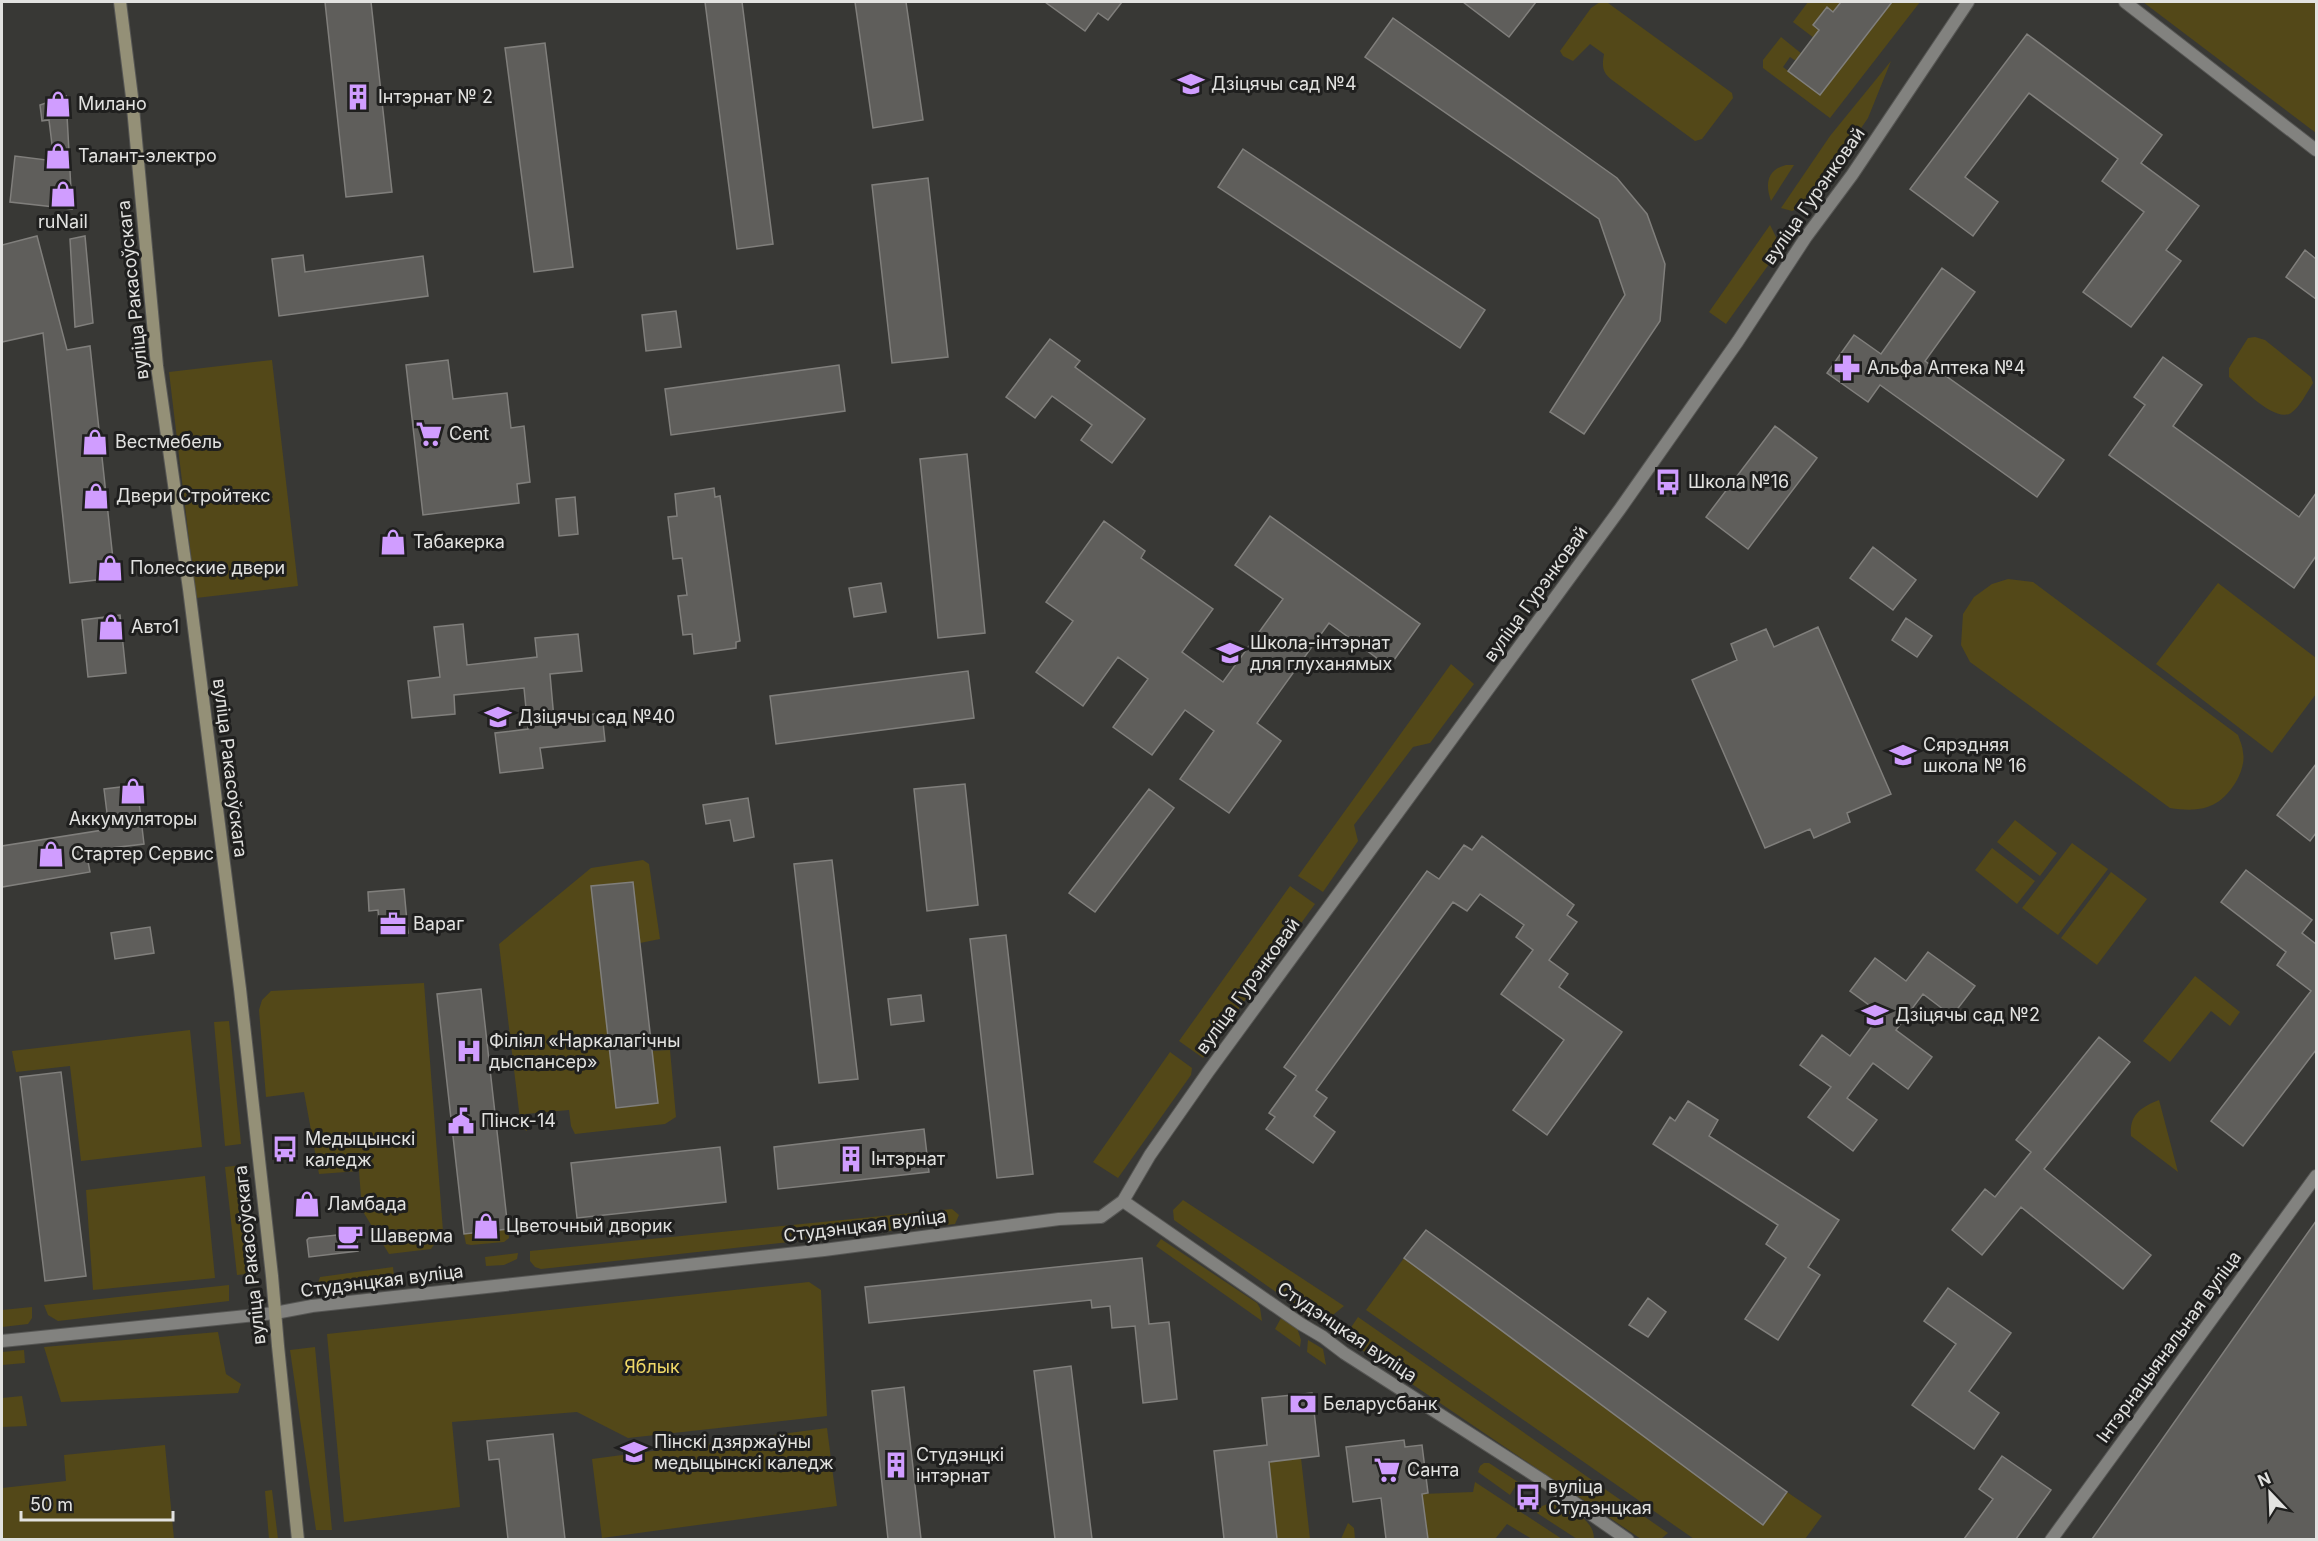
<svg xmlns="http://www.w3.org/2000/svg" width="2318" height="1541" font-family="Inter,sans-serif">
  <style>
    .green { fill: #534818 }
    .building { fill: #5f5e5b; stroke: #807f7c; stroke-width: 1.5 }
    .lines { fill: none; stroke-linecap: round; stroke-linejoin: round }
    .minor-casing { stroke: #565654; stroke-width: 14 }
    .tertiary-casing { stroke: #565654; stroke-width: 14 }
    .secondary-casing { stroke: #565654; stroke-width: 14 }
    .minor { stroke: #82827f; stroke-width: 12 }
    .tertiary { stroke: #82827f; stroke-width: 12 }
    .secondary { stroke: #949077; stroke-width: 12 }
    .labels { text-anchor: middle; stroke-width: 6; stroke-linejoin: round; paint-order: stroke }
    .poi-label { font-size: 18px; fill: #e2e2e0; stroke: #1f1f1e; text-anchor: start }
    .street-label { font-size: 18px; fill: #e2e2e0; stroke: #1f1f1e }
    .park-label { font-size: 18px; fill: #f0d867; stroke: #1f1f1e }
  </style>
  <rect width="100%" height="100%" fill="#383835"/>
  <path class="green" d="M1600 2 1608 3 1732 93 1733 98 1702 139 1695 141 1612 80C1602 72 1602 66 1604 54L1590 44 1573 61 1563 56 1560 51 1591 8Z
    M1808 2 1840 3 1833 12 1828 8 1813 25 1820 30 1814 38 1793 22Z
    M1892 2H1920L1830 118 1763 68V60L1781 37 1802 54 1796 61 1790 57 1783 67 1820 95Z
    M2143 2H2316V133Z
    M1891 61 1868 118 1809 204 1792 211 1781 208 1830 136Z
    M1786 165H1794L1771 201C1765 184 1767 170 1786 165Z
    M1770 225 1778 241 1777 253 1726 324 1709 312Z
    M2255 337 2265 340 2311 377 2313 383C2307 392 2300 407 2291 413 2275 423 2242 388 2229 377V368L2248 338Z
    M272 360 298 586 196 598 169 372Z
    M2008 579 2033 582 2238 735C2240 741 2243 747 2243 753 2245 761 2241 773 2237 780 2221 808 2201 813 2170 808L1970 662 1961 645 1963 614 1974 597 1992 584Z
    M2218 583 2316 658V694L2272 753 2156 664Z
    M1451 664 1474 684 1430 743 1413 747 1354 825 1358 841 1323 892 1298 876Z
    M2015 820 2057 853 2040 876 1997 842Z
    M2072 843 2108 869 2058 935 2022 908Z
    M1992 848 2035 881 2017 904 1975 870Z
    M643 860 649 864 660 939 640 943 633 882 592 886 616 1108 658 1103 652 1051 670 1050 676 1117 665 1124 575 1134 571 1126 569 1110 525 1114 527 1131 521 1128 499 944 591 868Z
    M2111 872 2147 899 2097 965 2061 938Z
    M1290 886 1315 904 1203 1058 1179 1041Z
    M2195 976 2240 1012 2230 1026 2211 1011 2170 1062 2143 1041Z
    M424 983 443 1231 431 1249 389 1254 362 1210 359 1171 319 1174 304 1092 266 1097 259 1010 262 1000 271 991Z
    M229 1021 241 1144 225 1146 214 1022Z
    M190 1030 202 1147 81 1161 70 1066 16 1072 12 1051Z
    M1170 1052 1192 1068 1191 1075 1118 1178 1093 1162Z
    M2159 1100 2178 1172 2131 1136C2129 1115 2141 1107 2159 1100Z
    M243 1165 255 1273 237 1275 225 1167Z
    M205 1176 215 1278 93 1290 86 1190Z
    M1183 1200 1344 1306 1328 1319 1317 1321 1174 1220 1173 1210Z
    M952 1209 959 1215 955 1224 541 1269 535 1267 530 1261V1251Z
    M508 1229 509 1238 504 1242 471 1245 466 1244 464 1234Z
    M1161 1239 1257 1303 1260 1308 1262 1321 1156 1246Z
    M518 1253 517 1259 504 1265 486 1266 485 1257Z
    M1404 1258 1763 1525 1787 1492 1822 1516 1805 1539H1694L1366 1310Z
    M393 1267 394 1276 317 1286 320 1277Z
    M809 1282 821 1290 827 1416 628 1438 577 1412 452 1422 460 1507 344 1522 327 1334Z
    M229 1285V1301L58 1321 48 1315 44 1305Z
    M32 1307V1318L28 1324 2 1327V1310Z
    M1358 1317 1668 1533 1661 1539H1641L1344 1338Z
    M1281 1318 1297 1328 1301 1340 1300 1347 1275 1329Z
    M218 1332 226 1374 241 1384 238 1393 61 1402 44 1347Z
    M1308 1340 1323 1349 1326 1365 1307 1352Z
    M315 1347 332 1530H316L290 1350Z
    M24 1350 25 1363 2 1365V1352Z
    M22 1396 27 1426 2 1427V1398Z
    M827 1428 837 1506 602 1538 592 1459Z
    M165 1445 174 1539H2V1488L66 1481 64 1455Z
    M1301 1458 1310 1539H1277L1269 1462Z
    M1484 1463H1489L1518 1482 1510 1495 1478 1472 1480 1466Z
    M1475 1482 1562 1539H1532L1507 1524 1495 1539H1428L1422 1494 1473 1492Z
    M272 1490 278 1539H269L265 1491Z
    M1553 1502C1569 1510 1594 1518 1594 1539H1577L1537 1513 1542 1506Z
    M1348 1523 1354 1528 1355 1539H1341Z"/>
  <path class="building" d="M325 2H371L392 192 346 197Z
    M705 2H742L773 244 737 249Z
    M855 2H906L923 120 873 128Z
    M1045 2H1122L1108 20 1098 13 1085 31Z
    M1463 2H1536L1509 37Z
    M1841 2H1892L1820 95 1788 71 1819 30 1813 25 1827 7 1833 12Z
    M1393 18 1617 178 1647 214 1665 264 1660 321 1584 434 1550 412 1625 295 1599 219 1365 57Z
    M2027 34 2162 135 2141 163 2199 206 2166 250 2181 261 2131 327 2083 292 2144 212 2102 181 2118 159 2029 93 1965 177 1998 202 1973 236 1910 189Z
    M545 43 573 267 534 272 505 48Z
    M66 96 72 209 10 202 15 156 54 161 49 120 42 121 40 105Z
    M1243 149 1485 310 1460 348 1218 187Z
    M928 178 948 357 892 363 872 185Z
    M37 236 67 350 90 346 115 578 70 583 43 333 2 342V245Z
    M85 236 93 323 75 327 70 239Z
    M2305 250 2316 259V299L2286 277Z
    M303 255 305 272 423 256 428 296 279 316 272 259Z
    M1942 268 1975 292 1925 361 2064 460 2037 497 1880 385 1868 402 1827 373 1854 335 1881 354Z
    M676 311 681 347 646 351 642 315Z
    M1050 339 1080 361 1075 367 1145 419 1112 463 1081 440 1092 425 1052 396 1035 418 1006 397Z
    M2163 357 2202 385 2173 426 2299 517 2316 493V556L2294 588 2109 455 2145 405 2134 397Z
    M448 360 453 399 507 393 511 428 524 426 530 482 517 484 519 503 423 515 406 365Z
    M839 365 845 411 671 435 665 389Z
    M1775 426 1817 458 1748 549 1706 517Z
    M967 454 985 633 938 638 920 459Z
    M714 488 715 497 720 496 740 641 736 642V648L694 654 692 634 683 635 678 596 687 595 682 558 673 559 668 517 677 516 675 494Z
    M575 497 578 534 559 536 556 499Z
    M1270 516 1420 624 1389 667 1329 623 1257 723 1281 741 1229 813 1180 779 1214 731 1185 710 1152 755 1113 727 1148 679 1118 657 1083 706 1036 672 1073 621 1046 602 1104 521 1145 551 1141 558 1213 609 1182 652 1223 682 1283 599 1235 565Z
    M1873 547 1916 580 1893 610 1850 578Z
    M881 583 886 612 854 617 849 588Z
    M120 615 126 673 88 677 82 620Z
    M1906 618 1932 636 1917 657 1892 640Z
    M463 624 467 665 537 657 535 638 578 634 582 671 550 674 554 719 602 713 605 741 540 748 543 768 500 773 495 733 528 729 524 688 454 695 455 714 412 718 408 681 440 677 434 627Z
    M1818 627 1891 794 1847 813 1850 822 1814 838 1810 829 1765 848 1692 680 1737 660 1731 644 1766 629 1774 647Z
    M968 671 974 718 776 744 770 696Z
    M2316 764V833L2310 841 2277 815Z
    M965 784 978 905 927 911 914 789Z
    M137 785 144 844 86 851 90 872 2 887V846L109 829 104 789Z
    M1149 789 1174 808 1095 912 1069 893Z
    M748 798 754 837 734 841 730 820 706 824 703 805Z
    M1482 836 1574 905 1567 915 1577 922 1549 960 1568 974 1559 987 1622 1032 1547 1135 1513 1110 1564 1040 1501 994 1533 950 1516 937 1524 925 1480 894 1467 911 1453 902 1316 1090 1327 1098 1314 1116 1335 1132 1313 1163 1266 1129 1275 1117 1269 1113 1296 1076 1284 1067 1427 871 1439 879 1464 845 1472 850Z
    M832 860 858 1079 819 1083 794 864Z
    M2246 870 2312 920 2302 933 2316 944V1050L2243 1146 2211 1121 2311 991 2277 965 2286 952 2221 902Z
    M633 882 658 1103 616 1108 591 886Z
    M404 889 408 933 380 935 378 910 369 911 368 892Z
    M150 927 154 953 115 959 111 933Z
    M1006 935 1033 1174 997 1178 970 939Z
    M1928 952 1975 986 1952 1016 1923 994 1896 1030 1932 1057 1908 1089 1873 1063 1847 1098 1877 1120 1853 1151 1808 1117 1831 1087 1800 1065 1822 1035 1850 1056 1881 1014 1850 991 1875 958 1906 981Z
    M481 989 508 1229 464 1234 437 994Z
    M921 995 924 1021 891 1025 888 999Z
    M2099 1037 2130 1062 2044 1169 2151 1255 2123 1289 2021 1207 1982 1255 1952 1230 1985 1189 1995 1197 2031 1152 2016 1140Z
    M61 1072 86 1276 45 1281 20 1077Z
    M1688 1101 1718 1120 1709 1136 1839 1220 1808 1267 1820 1275 1778 1340 1745 1319 1786 1258 1766 1244 1778 1225 1653 1144 1670 1117 1675 1121Z
    M924 1129 929 1172 778 1189 774 1147Z
    M720 1147 726 1202 577 1218 571 1163Z
    M2316 1221V1539H2092Z
    M1426 1230 1787 1492 1763 1525 1404 1258Z
    M356 1233 358 1251 309 1257 307 1240 309 1238Z
    M1142 1258 1149 1324 1169 1322 1177 1399 1143 1403 1135 1326 1112 1328 1110 1306 1092 1308 1091 1300 869 1323 865 1287Z
    M1948 1288 2011 1333 1969 1391 1999 1413 1974 1449 1912 1405 1956 1344 1924 1321Z
    M1648 1298 1666 1312 1648 1337 1629 1325Z
    M1071 1366 1092 1539H1055L1034 1371Z
    M904 1387 921 1539H888L872 1391Z
    M1312 1393 1319 1456 1269 1462 1277 1539H1224L1214 1451 1267 1445 1262 1398Z
    M553 1434 565 1539H508L499 1459 489 1460 487 1441Z
    M1404 1440 1405 1447 1422 1445 1428 1493 1422 1494 1428 1539H1386L1381 1498 1353 1502 1346 1447Z
    M2002 1456 2051 1490 2016 1539H1964L1993 1499 1979 1489Z"/>
  <g class="lines">
    <g class="minor-casing">
      <path id="minor" d="M1123 1201 1301 1324 1323 1337 1344 1353 1542 1480 1628 1540
        M275 1313 312 1306 824 1250 1059 1219 1101 1217 1123 1201 1150 1155 1208 1072 1620 509 1738 341 1806 237 1852 175 1968 2"/>
    </g>
    <g class="tertiary-casing">
      <path id="tertiary" d="M2125 2 2316 150
        M2 1341 275 1313
        M2051 1540 2316 1176"/>
    </g>
    <g class="secondary-casing">
      <path id="secondary" d="M120 2 132 97 157 366 189 589 240 989 272 1276 278 1346 298 1540"/>
    </g>
    <use href="#minor" class="minor"/>
    <use href="#tertiary" class="tertiary"/>
    <use href="#secondary" class="secondary"/>
  </g>
  <defs>
    <g id="school-bare" transform="scale(2.07)"><path d="M0-5L7-2L0 1L-7-2ZM-4 1L0 2.5L4 1V4Q0 6-4 4Z" fill="#d09dff" stroke="#1f1f1e" stroke-width="2.5" paint-order="stroke"/></g>
    <g id="building-bare" transform="scale(2.07)"><path d="M-4-6H4V6H1V3H-1V6H-4ZM-2.5-4.3h1.7v1.8h-1.7ZM.8-4.3h1.7v1.8H.8ZM-2.5-1h1.7V.8h-1.7ZM.8-1h1.7V.8H.8Z" fill="#d09dff" stroke="#1f1f1e" stroke-width="2.5" paint-order="stroke"/></g>
    <g id="shop-bare" transform="scale(2.07)"><path d="M-5-2.5h2.3a2.7 3.5 0 0 1 5.4 0H5L5.5 6h-11ZM-1.5-2.5h3a1.5 2.3 0 0 0-3 0Z" fill="#d09dff" stroke="#1f1f1e" stroke-width="2.5" paint-order="stroke"/></g>
    <g id="pharmacy-bare" transform="scale(2.07)"><path d="M-2-6h4v4h4v4h-4v4h-4v-4h-4v-4h4Z" fill="#d09dff" stroke="#1f1f1e" stroke-width="2.5" paint-order="stroke"/></g>
    <g id="supermarket-bare" transform="scale(2.07)"><path d="M-6-5.5h2.5l.6 2H6L4.5 2H-2.5L-4.4-4H-6ZM-1.5 3.2a1.3 1.3 0 1 0 .1 0ZM3 3.2a1.3 1.3 0 1 0 .1 0Z" fill="#d09dff" stroke="#1f1f1e" stroke-width="2.5" paint-order="stroke"/></g>
    <g id="bus-bare" transform="scale(2.07)"><path d="M-5-6H5V4H4V6H2V4H-2V6H-4V4H-5ZM-3.5-4V0h7V-4ZM-3.5 1.2v1.5H-2V1.2ZM2 1.2v1.5H3.5V1.2Z" fill="#d09dff" stroke="#1f1f1e" stroke-width="2.5" paint-order="stroke"/></g>
    <g id="office-bare" transform="scale(2.07)"><path d="M-6-3h4V-5.5h4V-3h4V5H-6ZM-1-4.5V-3h2v-1.5ZM-6 0V1H6V0Z" fill="#d09dff" stroke="#1f1f1e" stroke-width="2.5" paint-order="stroke"/></g>
    <g id="hospital-bare" transform="scale(2.07)"><path d="M-5-5h3v3.5h4V-5h3V5h-3V1.5h-4V5h-3Z" fill="#d09dff" stroke="#1f1f1e" stroke-width="2.5" paint-order="stroke"/></g>
    <g id="civic-bare" transform="scale(2.07)"><path d="M-.6-6.5H3V-4.5H.6V-3L4-1V1h2V6H-6V1h2V-1L-.6-3ZM-1.2 2.5V6h2.4V2.5Z" fill="#d09dff" stroke="#1f1f1e" stroke-width="2.5" paint-order="stroke"/></g>
    <g id="cafe-bare" transform="scale(2.07)"><path d="M-5.5-4.5H6V0H3Q3 3.5 0 3.5H-2.5Q-5.5 3.5-5.5 0ZM3-3.2v2h1.7v-2ZM-6 4.5H4V6H-6Z" fill="#d09dff" stroke="#1f1f1e" stroke-width="2.5" paint-order="stroke"/></g>
    <g id="bank-bare" transform="scale(2.07)"><path d="M-6-4H6V4H-6ZM0-2.3a2.3 2.3 0 1 0 0 4.6a2.3 2.3 0 1 0 0-4.6Z" fill="#d09dff" stroke="#1f1f1e" stroke-width="2.5" paint-order="stroke"/></g>
    <g id="university-bare" transform="scale(2.07)"><path d="M0-5L7-2L0 1L-7-2ZM-4 1L0 2.5L4 1V4Q0 6-4 4Z" fill="#d09dff" stroke="#1f1f1e" stroke-width="2.5" paint-order="stroke"/></g>
  </defs>
  <g fill-rule="evenodd">
    <use href="#school-bare" x="1191" y="84"/>
    <use href="#building-bare" x="358" y="97"/>
    <use href="#shop-bare" x="58" y="104"/>
    <use href="#shop-bare" x="58" y="156"/>
    <use href="#shop-bare" x="63" y="194"/>
    <use href="#pharmacy-bare" x="1847" y="368"/>
    <use href="#supermarket-bare" x="429" y="434"/>
    <use href="#shop-bare" x="95" y="442"/>
    <use href="#bus-bare" x="1668" y="482"/>
    <use href="#shop-bare" x="96" y="496"/>
    <use href="#shop-bare" x="393" y="542"/>
    <use href="#shop-bare" x="110" y="568"/>
    <use href="#shop-bare" x="111" y="627"/>
    <use href="#school-bare" x="1230" y="653"/>
    <use href="#school-bare" x="498" y="717"/>
    <use href="#school-bare" x="1903" y="755"/>
    <use href="#shop-bare" x="133" y="791"/>
    <use href="#shop-bare" x="51" y="854"/>
    <use href="#office-bare" x="393" y="924"/>
    <use href="#school-bare" x="1875" y="1015"/>
    <use href="#hospital-bare" x="469" y="1051"/>
    <use href="#civic-bare" x="461" y="1121"/>
    <use href="#bus-bare" x="285" y="1149"/>
    <use href="#building-bare" x="851" y="1159"/>
    <use href="#shop-bare" x="307" y="1204"/>
    <use href="#shop-bare" x="486" y="1226"/>
    <use href="#cafe-bare" x="350" y="1236"/>
    <use href="#bank-bare" x="1303" y="1404"/>
    <use href="#university-bare" x="634" y="1452"/>
    <use href="#building-bare" x="896" y="1465"/>
    <use href="#supermarket-bare" x="1387" y="1470"/>
    <use href="#bus-bare" x="1528" y="1497"/>
  </g>
  <g class="labels">
    <g class="poi-label">
      <text x="1211" y="90">Дзіцячы сад №4</text>
      <text x="378" y="103">Інтэрнат № 2</text>
      <text x="78" y="110">Милано</text>
      <text x="78" y="162">Талант-электро</text>
      <text x="63" y="228" text-anchor="middle">ruNail</text>
      <text x="1867" y="374">Альфа Аптека №4</text>
      <text x="449" y="440">Cent</text>
      <text x="115" y="448">Вестмебель</text>
      <text x="1688" y="488">Школа №16</text>
      <text x="116" y="502">Двери Стройтекс</text>
      <text x="413" y="548">Табакерка</text>
      <text x="130" y="574">Полесские двери</text>
      <text x="131" y="633">Авто1</text>
      <text x="1250" y="649">Школа-інтэрнат<tspan x="1250" dy="21">для глуханямых</tspan></text>
      <text x="518" y="723">Дзіцячы сад №40</text>
      <text x="1923" y="751">Сярэдняя<tspan x="1923" dy="21">школа № 16</tspan></text>
      <text x="133" y="825" text-anchor="middle">Аккумуляторы</text>
      <text x="71" y="860">Стартер Сервис</text>
      <text x="413" y="930">Вараг</text>
      <text x="1895" y="1021">Дзіцячы сад №2</text>
      <text x="489" y="1047">Філіял «Наркалагічны<tspan x="489" dy="21">дыспансер»</tspan></text>
      <text x="481" y="1127">Пінск-14</text>
      <text x="305" y="1145">Медыцынскі<tspan x="305" dy="21">каледж</tspan></text>
      <text x="871" y="1165">Інтэрнат</text>
      <text x="327" y="1210">Ламбада</text>
      <text x="506" y="1232">Цветочный дворик</text>
      <text x="370" y="1242">Шаверма</text>
      <text x="1323" y="1410">Беларусбанк</text>
      <text x="654" y="1448">Пінскі дзяржаўны<tspan x="654" dy="21">медыцынскі каледж</tspan></text>
      <text x="916" y="1461">Студэнцкі<tspan x="916" dy="21">інтэрнат</tspan></text>
      <text x="1407" y="1476">Санта</text>
      <text x="1548" y="1493">вуліца<tspan x="1548" dy="21">Студэнцкая</tspan></text>
    </g>
    <g class="street-label">
      <text transform="translate(1814 196) rotate(-55)" y="6">вуліца Гурэнковай</text>
      <text transform="translate(133 290) rotate(-96)" y="6">вуліца Ракасоўскага</text>
      <text transform="translate(1536 594) rotate(-54)" y="6">вуліца Гурэнковай</text>
      <text transform="translate(230 768) rotate(83)" y="6">вуліца Ракасоўскага</text>
      <text transform="translate(1248 986) rotate(-54)" y="6">вуліца Гурэнковай</text>
      <text transform="translate(865 1226) rotate(-7)" y="6">Студэнцкая вуліца</text>
      <text transform="translate(250 1255) rotate(-96)" y="6">вуліца Ракасоўскага</text>
      <text transform="translate(382 1281) rotate(-7)" y="6">Студэнцкая вуліца</text>
      <text transform="translate(1347 1332) rotate(34)" y="6">Студэнцкая вуліца</text>
      <text transform="translate(2169 1347) rotate(-54)" y="6">Інтэрнацыянальная вуліца</text>
    </g>
    <g class="park-label">
      <text x="652" y="1373">Яблык</text>
    </g>
  </g>
  <rect width="2318" height="1541" fill="none" stroke="#e2e2e0" stroke-width="6"/>
  <g transform="translate(2270 1493) rotate(337)" stroke="#1f1f1e" stroke-width="4.5" paint-order="stroke">
  <path d="M0-4.5L10 22L0 15L-10 22Z" fill="#e2e2e0"/>
  <text y="-9" font-size="16" font-weight="bold" text-anchor="middle" fill="#e2e2e0">N</text>
  </g>
  <path d="M21 1511v9h152v-9" fill="none" stroke="#e2e2e0" stroke-width="3"/>
  <text x="30" y="1511" font-size="18" fill="#e2e2e0" stroke="#1f1f1e" stroke-width="4.5" paint-order="stroke">50 m</text>
</svg>
